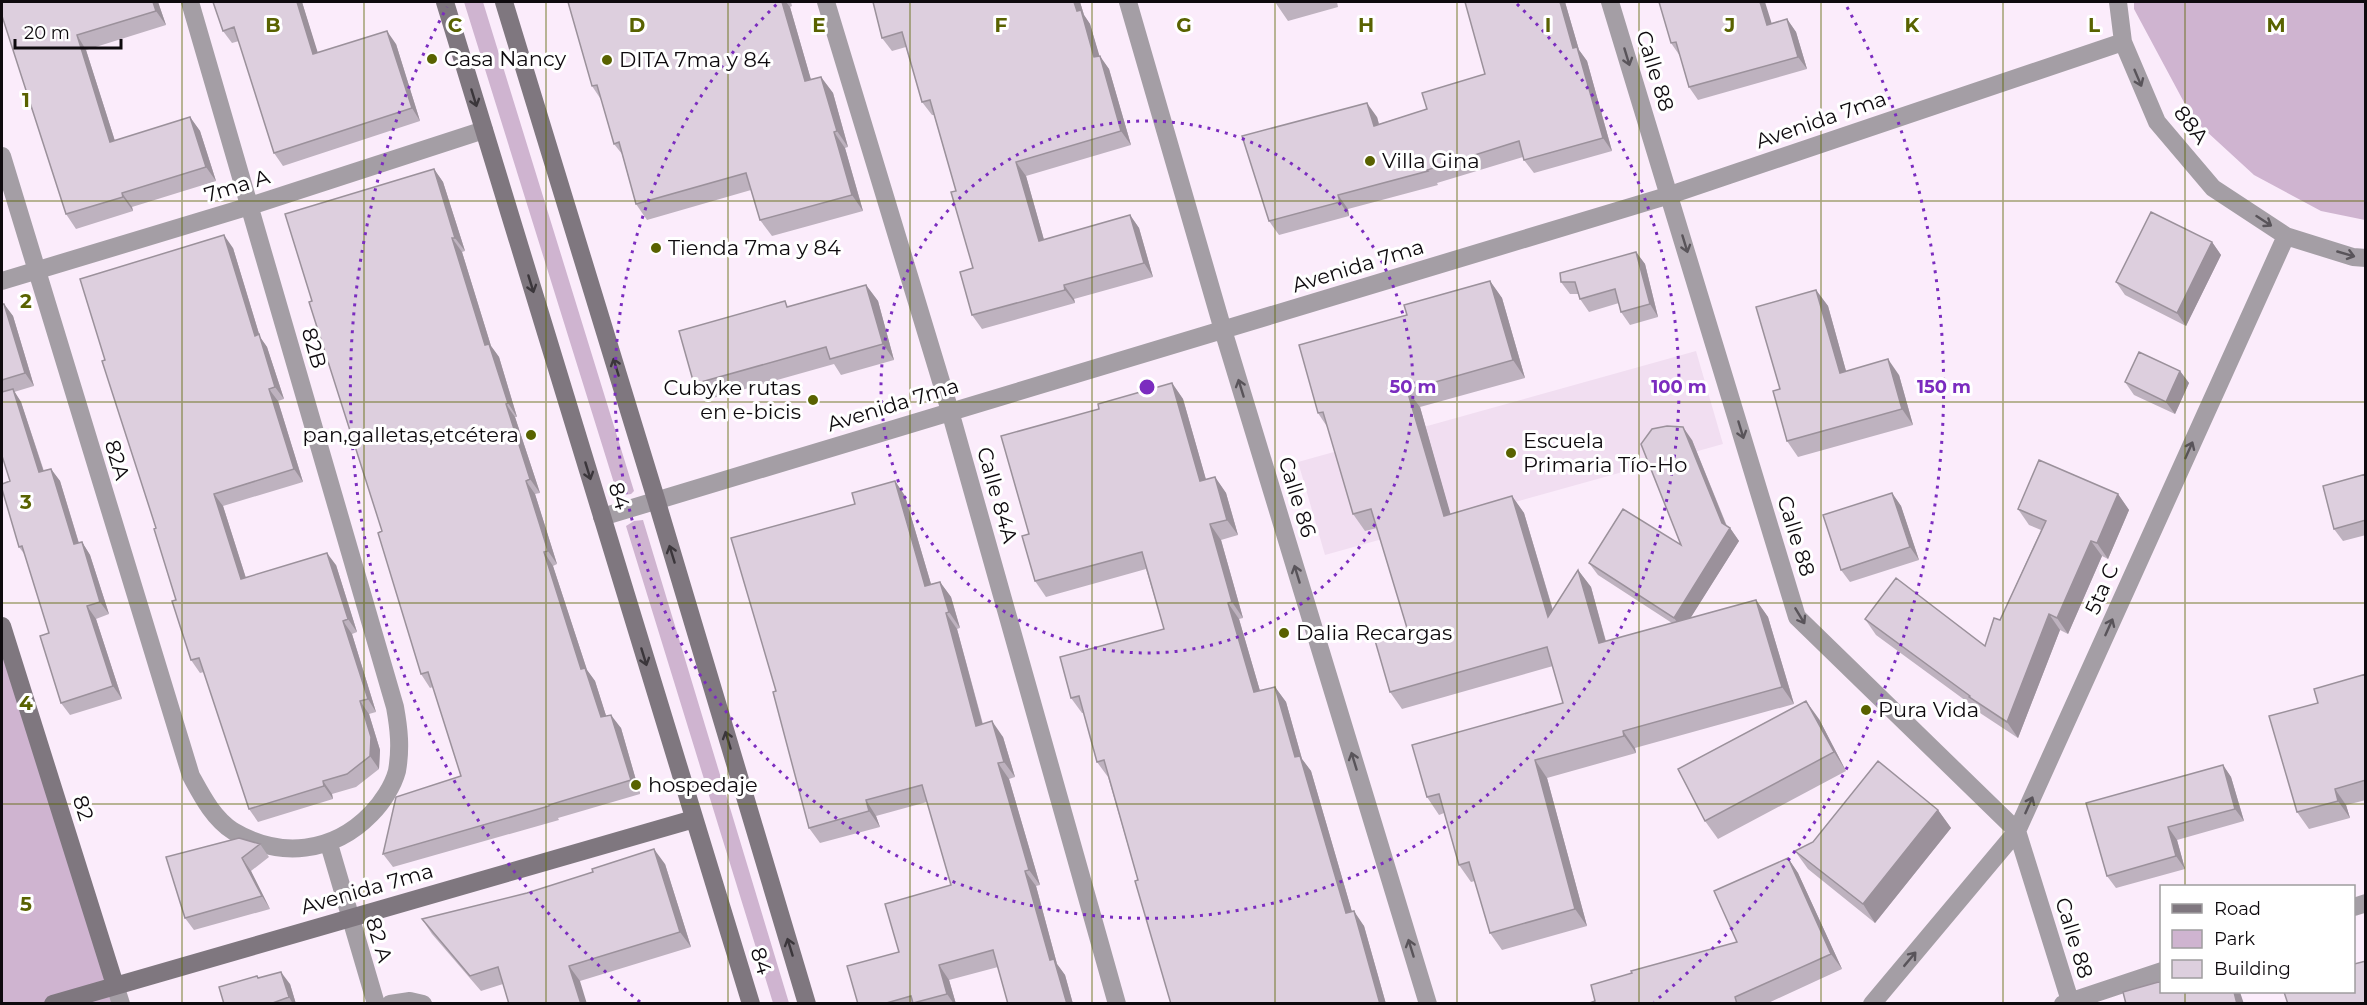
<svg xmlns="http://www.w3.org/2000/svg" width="2367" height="1005" font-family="Montserrat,sans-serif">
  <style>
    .built { fill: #f1def1 }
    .green { fill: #cfb4d0 }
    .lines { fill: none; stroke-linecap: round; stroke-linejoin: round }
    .street { stroke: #a49ea5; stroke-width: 18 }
    .secondary { stroke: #7f777f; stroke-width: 18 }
    .wall { fill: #beb2bf }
    .shaded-wall { fill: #9b919b }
    .building { fill: #ddcfde; stroke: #9b919b; stroke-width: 1.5 }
    .oneway { stroke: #59545a }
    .oneway2 { stroke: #3b363b }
    .grid { fill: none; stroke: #596200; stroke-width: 1.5; stroke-opacity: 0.55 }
    .ring { fill: none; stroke: #7b2cbf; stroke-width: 3; stroke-dasharray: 3 6 }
    .poi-dot { fill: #596200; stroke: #fff; stroke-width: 2 }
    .labels { text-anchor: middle; stroke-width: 6; stroke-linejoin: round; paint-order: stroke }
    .poi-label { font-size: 21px; fill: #0e0a0e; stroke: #fff; text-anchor: start }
    .street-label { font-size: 21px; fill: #0e0a0e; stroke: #fff }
    .grid-label { font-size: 20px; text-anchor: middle; font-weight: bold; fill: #596200; stroke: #fff; stroke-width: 6; stroke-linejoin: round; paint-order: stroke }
    .centre { fill: #7b2cbf; stroke: #fff; stroke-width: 3 }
    .ring-label { font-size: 18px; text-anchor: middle; font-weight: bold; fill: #7b2cbf; stroke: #fff; stroke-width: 6; stroke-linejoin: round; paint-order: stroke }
  </style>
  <rect width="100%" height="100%" fill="#fbecfb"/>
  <path class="built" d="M1696 351 1723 444 1325 555 1298 462Z"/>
  <path class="green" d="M464 2H483L634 491 631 494 618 496Z
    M2134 2H2365V220L2321 211 2254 175 2193 119 2134 9Z
    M643 520 789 1003H773L626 526 634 521Z
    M2 626 121 1003H2Z"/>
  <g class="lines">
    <path class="street" d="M826 2 950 411 1117 1004
      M1128 2 1223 330 1428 1004
      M1610 2 1797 617 2017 831 2071 1004
      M2118 2 2123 42 2157 122 2213 188 2286 236 2353 257 2366 258
      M2 156 191 776C202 796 213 818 233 831 280 859 333 853 371 814 382 803 393 786 397 771 401 748 399 729 395 707L190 2
      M2 281 250 206 484 130
      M602 517 1670 195 2123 42
      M329 844 376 1004
      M2354 907 2366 903
      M115 985 121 1004
      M390 1004 410 1001 423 1004
      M1872 1004 2017 831 2286 236
      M2063 1004 2162 971"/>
    <path class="secondary" d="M445 2 751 1004
      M504 2 656 499 807 1004
      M2 626 115 985
      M53 1004 694 819"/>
  </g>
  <path class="wall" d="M158 2 166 25 86 50 115 141 190 117 200 131 216 181 132 207 133 211 76 229 66 214 2 16Z
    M213 2H302L317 52 396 44 420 121 283 166 274 153 239 41 232 43 223 31Z
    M568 2H791L792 6 790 7 811 80 821 77 833 93 848 147 845 148 863 211 772 236 760 220 751 190 647 220 636 204 622 154 614 144 602 101 592 86Z
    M873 2H1080L1084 15 1090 24 1099 56 1109 69 1131 145 1026 176 1044 240 1130 215 1139 228 1153 277 1074 299 1075 303 982 329 972 315 973 268 956 191 934 115H932L922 102 906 47 892 51 882 38Z
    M1275 2H1337L1338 7 1288 21Z
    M1465 2H1565L1579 50 1587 61 1612 151 1534 173 1524 160 1523 157 1437 183 1438 185 1348 209 1349 216 1279 235 1269 221 1377 117 1379 124 1427 109 1485 74Z
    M1787 19 1796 32 1807 69 1698 100 1689 87 1680 56 1671 43 1772 23Z
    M434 169 443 182 465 251 462 252 491 346 499 357 517 417H515L540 493 535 494 557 564 553 566 587 670 595 681 606 716 621 728 640 794 558 818 559 820 393 867 383 854 461 776 433 687 430 688 421 674 382 531 312 301Z
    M2212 242 2221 255 2186 326 2125 295 2116 282Z
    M233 248 260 337 267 347 284 399 278 401 303 482 223 506 246 578 336 565 357 632 352 634 376 712 369 714 380 750 379 769 356 787 332 794 333 799 258 822 249 809 204 672 200 673 191 660 176 600 156 528 105 360Z
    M1636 252 1645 264 1658 317 1630 325 1621 312 1619 303 1589 312 1580 299 1579 294H1570L1561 282Z
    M1490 281 1502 298 1525 378 1420 407 1450 514 1512 496 1524 513 1553 610 1578 570 1591 587 1606 641 1672 623 1598 575 1589 563 1681 545 1692 440 1727 526 1730 528 1739 541 1690 618 1756 600 1768 617 1794 704 1635 748 1636 753 1547 778 1587 926 1502 950 1490 933 1475 881 1471 882 1459 865 1444 813 1439 815 1427 797 1563 703 1553 666 1402 709 1390 692 1407 628 1377 528 1365 531 1353 514 1328 428 1318 413 1407 315Z
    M866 285 878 301 894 360 841 375 834 364 706 400 694 384 789 307Z
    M1816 290 1828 306 1846 371 1899 375 1913 425 1798 457 1787 441 1780 389Z
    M2 304H4L13 316 34 386 14 392 21 402 44 471 51 469 60 481 79 543 82 542 90 555 109 614 96 619 122 699 70 715 61 703 49 633 25 555 19 547 10 481 2 456Z
    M2180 371 2189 383 2175 414 2134 395 2125 382Z
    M1172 383 1183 399 1206 480 1215 477 1226 493 1238 535 1221 540 1243 618 1239 619 1260 691 1275 687 1286 702 1302 759 1311 771 1352 912 1364 926 1386 1004H1171L1138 880 1108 777 1097 762 1084 713H1082L1071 698 1164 629 1146 569 1046 597 1035 581 1029 534 1099 409Z
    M2366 474V535L2343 541 2334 529Z
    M895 481 905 496 931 584 940 582 951 597 960 628 957 629 983 724 1003 737 1015 777 1009 779 1040 885 1036 886 1057 964 1065 975 1073 1004H1008L998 967 949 980 956 1004H858L951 885 927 802 876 816 880 827 820 843 809 828 776 691Z
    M1892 493 1901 506 1919 560 1850 582 1841 570Z
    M2118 494 2129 510 2108 559 2102 556 2068 634 2060 630 2018 738 1980 713 1977 709 1876 635 1865 619 1985 646 2000 620 2041 530 2029 525 2018 509Z
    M2366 674V800L2346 805 2350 818 2309 829 2297 812 2318 703Z
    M1819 719 1846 771 1718 839 1705 821Z
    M2223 765 2231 777 2244 821 2177 840 2185 869 2116 888 2107 876Z
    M1938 810 1951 828 1875 923 1808 869 1795 851Z
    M260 844 269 857 251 871 270 909 194 930 185 918 166 857Z
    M1788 858 1798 873 1842 969 1766 1004H1587L1595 1001 1737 942Z
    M665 864 691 947 580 981 503 984 481 991 432 934 422 919Z
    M259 978 290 984 296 1004H224Z"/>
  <path class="shaded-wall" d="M153 2H158L166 25 156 11Z
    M297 2H302L322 66 313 54Z
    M782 2H786L790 7 816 97 805 81Z
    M1074 2H1080L1084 15 1090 24 1104 71 1094 57Z
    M1560 2H1565L1579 50 1587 61 1612 151 1603 138 1573 48Z
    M1760 2H1765L1776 37 1767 25Z
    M1787 19 1796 32 1807 69 1798 57Z
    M387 31 396 44 420 121 412 108Z
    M77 35 86 50 120 157 110 142Z
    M1100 56 1109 69 1131 145 1121 131Z
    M821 77 833 93 848 147 837 131Z
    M1367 103 1377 117 1383 140 1374 126Z
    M190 117 200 131 216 181 206 167Z
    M834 132 845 148 863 211 852 195Z
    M1016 162 1026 176 1048 254 1039 241Z
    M434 169 443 182 465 251 455 238Z
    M122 193 132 207 133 211 123 197Z
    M1338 195 1348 209 1349 216 1340 202Z
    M1130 215 1139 228 1153 277 1144 263Z
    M224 235 233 248 260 337 267 347 284 399 275 387 255 336Z
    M452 238 462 252 491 346 499 357 517 417 508 403 485 345Z
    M2212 242 2221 255 2186 326 2177 313Z
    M1636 252 1645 264 1658 317 1650 304Z
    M1490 281 1502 298 1525 378 1513 360Z
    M866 285 878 301 894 360 883 344Z
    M1064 285 1074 299 1075 303 1065 290Z
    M1816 290 1828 306 1851 389 1840 373Z
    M4 304 13 316 34 386 25 373Z
    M1888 359 1899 375 1913 425 1902 409Z
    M2180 371 2189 383 2175 414 2166 402Z
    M1172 383 1183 399 1211 497 1200 481Z
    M13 389 21 402 48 485 39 472Z
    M269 389 278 401 303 482 294 469Z
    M1407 390 1420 407 1456 533 1444 516Z
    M506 404 515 417 540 493 530 479Z
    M1683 427 1692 440 1728 530 1730 528 1739 541 1683 630 1674 618 1722 523Z
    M51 469 60 481 83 557 74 544Z
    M1215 477 1226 493 1238 535 1227 520Z
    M526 481 535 494 557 564 548 551Z
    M895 481 905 496 936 601 925 586Z
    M1892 493 1901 506 1919 560 1910 547Z
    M214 494 223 506 250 591 241 579Z
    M2118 494 2129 510 2108 559 2097 543Z
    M1512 496 1524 513 1560 635 1548 617Z
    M1210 524 1221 540 1243 618 1232 602Z
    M2091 541 2102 556 2068 634 2057 618Z
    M82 542 90 555 109 614 100 602Z
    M544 552 553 566 587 670 595 681 611 731 601 717 581 669Z
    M327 553 336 565 357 632 348 619Z
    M1578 570 1591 587 1611 661 1599 643Z
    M940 582 951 597 960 628 949 612Z
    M1756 600 1768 617 1794 704 1782 687Z
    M1228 603 1239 619 1265 708 1254 692Z
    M87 606 96 619 122 699 113 686Z
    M946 613 957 629 987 741 976 726Z
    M2049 614 2060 630 2018 738 2007 722Z
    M343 621 352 634 376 712 368 699Z
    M1275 687 1286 702 1302 759 1311 771 1357 929 1346 913 1295 757Z
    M360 701 369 714 380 750 379 769 370 756Z
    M1806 701 1819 719 1846 771 1834 752Z
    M611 715 621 728 640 794 631 780Z
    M992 721 1003 737 1015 777 1004 762Z
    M1623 731 1635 748 1636 753 1624 736Z
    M1535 760 1547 778 1587 926 1575 909Z
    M998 763 1009 779 1040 885 1029 870Z
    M2223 765 2231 777 2244 821 2235 809Z
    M323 781 332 794 333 799 324 786Z
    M2335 789 2346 805 2350 818 2338 801Z
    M866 800 876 816 880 827 869 811Z
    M1938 810 1951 828 1875 923 1863 904Z
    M2168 827 2177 840 2185 869 2176 856Z
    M654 849 665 864 691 947 680 932Z
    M242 858 251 871 270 909 262 896Z
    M1788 858 1798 873 1842 969 1831 954Z
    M1025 871 1036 886 1057 964 1065 975 1073 1004H1067L1050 960Z
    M1354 911 1364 926 1386 1004H1380Z
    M939 965 949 980 956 1004H954L947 994Z
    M569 966 580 981 587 1004H581Z
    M281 972 290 984 296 1004H293L289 997Z
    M2234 992H2240L2244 1004H2237Z"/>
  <path class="building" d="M2 2H153L156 11 77 35 110 142 190 117 206 167 122 193 123 197 66 214 2 16Z
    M213 2H297L313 54 387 31 412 108 274 153 234 27 223 31Z
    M568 2H782L805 81 821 77 837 131 834 132 852 195 760 220 746 173 636 204 619 142 614 144 597 85 592 86Z
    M873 2H1074L1077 11 1081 10 1094 57 1100 56 1121 131 1016 162 1039 241 1130 215 1144 263 1064 285 1065 290 972 315 960 272 973 268 951 192 956 191 930 100 922 102 902 32 882 38Z
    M1465 2H1560L1573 48 1577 47 1603 138 1524 160 1519 141 1427 170 1428 171 1338 195 1340 202 1269 221 1242 136 1367 103 1374 126 1427 109 1422 93 1485 74Z
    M1659 2H1760L1767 25 1787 19 1798 57 1689 87 1676 42 1671 43Z
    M434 169 455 238H452L485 345 489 344 508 403 506 404 530 479 526 481 548 551 544 552 581 669 585 668 601 717 611 715 631 780 549 805V806L383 854 396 797 461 776 428 672 421 674 378 533 382 531 309 302 312 301 285 214Z
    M2151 212 2212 242 2177 313 2116 282Z
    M224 235 255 336 259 334 275 387 269 389 294 469 214 494 241 579 327 553 348 619 343 621 368 699 360 701 371 737 370 756 347 774 323 781 324 786 249 809 199 658 191 660 172 601 176 600 154 529 156 528 102 361 105 360 80 279Z
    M1636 252 1650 304 1621 312 1615 289 1580 299 1575 282H1561L1560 273Z
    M1490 281 1513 360 1407 390 1444 516 1512 496 1548 617 1578 570 1599 643 1756 600 1782 687 1623 731 1624 736 1535 760 1575 909 1490 933 1469 862 1459 865 1439 794 1427 797 1412 745 1563 703 1547 647 1390 692 1374 637 1407 628 1371 509 1353 514 1323 412 1318 413 1299 345 1407 315 1404 305Z
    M866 285 883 344 830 359 826 347 694 384 679 331 785 301 787 307Z
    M1816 290 1840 373 1888 359 1902 409 1787 441 1773 391 1780 389 1756 307Z
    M2 304H4L25 373 2 380Z
    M2139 352 2180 371 2166 402 2125 382Z
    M1172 383 1200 481 1215 477 1227 520 1210 524 1232 602 1228 603 1254 692 1275 687 1295 757 1300 756 1346 913 1354 911 1380 1004H1171L1135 881 1138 880 1104 760 1097 762 1079 696 1071 698 1060 657 1164 629 1142 552 1035 581 1022 536 1029 534 1001 436 1099 409 1098 404Z
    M13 389 39 472 51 469 74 544 82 542 100 602 87 606 113 686 61 703 40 636 49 633 22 546 19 547 2 489V484L10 481 2 456V392Z
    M1667 426 1683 427 1722 523 1730 528 1674 618 1589 563 1623 509 1681 545 1641 444 1652 429Z
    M2039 460 2118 494 2097 543 2091 541 2057 618 2049 614 2007 722 1969 697 1970 696 1865 619 1896 578 1985 646 1994 618 2000 620 2046 521 2018 509Z
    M2366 474V520L2334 529 2323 486Z
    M895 481 925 586 940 582 949 612 946 613 976 726 992 721 1004 762 998 763 1029 870 1025 871 1050 960 1054 959 1067 1004H1008L993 950 939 965 947 994 913 1003 911 996 883 1004H858L847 966 899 952 885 904 951 885 922 785 866 800 869 811 809 828 773 692 776 691 731 538 855 504 852 493Z
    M1892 493 1910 547 1841 570 1823 515Z
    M2366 674V780L2335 789 2338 801 2297 812 2269 716 2318 703 2314 689Z
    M1806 701 1834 752 1705 821 1678 769Z
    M1878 761 1938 810 1863 904 1795 851 1813 842Z
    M2223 765 2235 809 2168 827 2176 856 2107 876 2086 803Z
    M239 838 260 844 242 858 262 896 185 918 166 857Z
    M654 849 680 932 569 966 581 1004H509L498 967 470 976 422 919 527 893 593 872 592 869Z
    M1788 858 1831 954 1735 997 1737 1004H1587L1595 1001 1591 985 1632 973 1631 971 1737 942 1714 891Z
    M2366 961V1004H2288L2284 992H2354V964Z
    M281 972 289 997 270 1004H224L219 987 257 976 258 978Z
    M2162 981V992H2234L2237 1004H2126L2123 992Z"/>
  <defs><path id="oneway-shaft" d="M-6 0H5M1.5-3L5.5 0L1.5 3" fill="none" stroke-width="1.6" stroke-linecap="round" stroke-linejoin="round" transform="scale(1.5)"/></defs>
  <g class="oneway">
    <use href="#oneway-shaft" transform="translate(1627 57) rotate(73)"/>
    <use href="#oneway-shaft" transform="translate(2138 78) rotate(67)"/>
    <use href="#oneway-shaft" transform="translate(2264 221) rotate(33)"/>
    <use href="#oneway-shaft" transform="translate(1685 244) rotate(73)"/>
    <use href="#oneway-shaft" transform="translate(2346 254) rotate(16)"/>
    <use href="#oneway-shaft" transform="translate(1241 388) rotate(-107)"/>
    <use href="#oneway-shaft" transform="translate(1741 430) rotate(73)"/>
    <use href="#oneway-shaft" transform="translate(2189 450) rotate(-66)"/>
    <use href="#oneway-shaft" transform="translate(1297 574) rotate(-107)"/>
    <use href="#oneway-shaft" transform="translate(1800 616) rotate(59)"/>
    <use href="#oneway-shaft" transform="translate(2109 627) rotate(-66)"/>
    <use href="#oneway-shaft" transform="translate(1354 761) rotate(-107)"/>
    <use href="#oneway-shaft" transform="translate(2029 805) rotate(-66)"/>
    <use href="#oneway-shaft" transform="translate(1411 948) rotate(-107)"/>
    <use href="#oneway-shaft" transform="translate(1910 959) rotate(-50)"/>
  </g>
  <g class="oneway2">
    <use href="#oneway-shaft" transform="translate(474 98) rotate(73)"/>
    <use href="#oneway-shaft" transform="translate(531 284) rotate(73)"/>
    <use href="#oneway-shaft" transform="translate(616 367) rotate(-107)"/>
    <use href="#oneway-shaft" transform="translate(588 471) rotate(73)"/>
    <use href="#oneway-shaft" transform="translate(672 554) rotate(-107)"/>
    <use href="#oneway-shaft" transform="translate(644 657) rotate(73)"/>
    <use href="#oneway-shaft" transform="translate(728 740) rotate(-107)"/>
    <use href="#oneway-shaft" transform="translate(790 947) rotate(-107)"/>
  </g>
  <path class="grid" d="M182 2V1004M364 2V1004M546 2V1004M728 2V1004M910 2V1004M1092 2V1004M1275 2V1004M1457 2V1004M1639 2V1004M1821 2V1004M2003 2V1004M2185 2V886M2 201H2366M2 402H2366M2 603H2366M2 804H2366M2185 992V1004"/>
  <g class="ring">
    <circle cx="1147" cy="387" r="266"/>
    <path d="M1517 4A532 532 0 1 1 777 4"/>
    <path d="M640 1002A797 797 0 0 1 447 7M1847 7A797 797 0 0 1 1654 1002"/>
  </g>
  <g class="poi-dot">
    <circle cx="432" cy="59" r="6"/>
    <circle cx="607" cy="60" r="6"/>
    <circle cx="1370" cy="161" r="6"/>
    <circle cx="656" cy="248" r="6"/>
    <circle cx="813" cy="400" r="6"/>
    <circle cx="531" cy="435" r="6"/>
    <circle cx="1511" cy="453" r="6"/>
    <circle cx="1284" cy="633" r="6"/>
    <circle cx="1866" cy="710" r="6"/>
    <circle cx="636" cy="785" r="6"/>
  </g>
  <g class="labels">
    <g class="poi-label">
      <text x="444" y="66">Casa Nancy</text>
      <text x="619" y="67">DITA 7ma y 84</text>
      <text x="1382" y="168">Villa Gina</text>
      <text x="668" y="255">Tienda 7ma y 84</text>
      <text x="801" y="395" text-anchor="end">Cubyke rutas<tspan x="801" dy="24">en e-bicis</tspan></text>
      <text x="519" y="442" text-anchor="end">pan,galletas,etcétera</text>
      <text x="1523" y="448">Escuela<tspan x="1523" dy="24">Primaria Tío-Ho</tspan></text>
      <text x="1296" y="640">Dalia Recargas</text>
      <text x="1878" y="717">Pura Vida</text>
      <text x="648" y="792">hospedaje</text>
    </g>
    <g class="street-label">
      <text transform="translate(1655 71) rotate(73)" y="7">Calle 88</text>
      <text transform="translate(1821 120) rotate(-19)" y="7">Avenida 7ma</text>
      <text transform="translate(2191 125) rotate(52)" y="7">88A</text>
      <text transform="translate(237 186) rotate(-17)" y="7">7ma A</text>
      <text transform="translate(1358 266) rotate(-17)" y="7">Avenida 7ma</text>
      <text transform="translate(314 348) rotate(74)" y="7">82B</text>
      <text transform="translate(893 405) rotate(-17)" y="7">Avenida 7ma</text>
      <text transform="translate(117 460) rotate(73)" y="7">82A</text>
      <text transform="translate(997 495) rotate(74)" y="7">Calle 84A</text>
      <text transform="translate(619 496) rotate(73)" y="7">84</text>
      <text transform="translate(1297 497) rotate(73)" y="7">Calle 86</text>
      <text transform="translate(1796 536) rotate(73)" y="7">Calle 88</text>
      <text transform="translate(2102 589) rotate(-66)" y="7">5ta C</text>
      <text transform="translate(83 808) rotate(72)" y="7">82</text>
      <text transform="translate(367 889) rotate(-16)" y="7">Avenida 7ma</text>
      <text transform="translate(2074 938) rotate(73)" y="7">Calle 88</text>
      <text transform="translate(379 940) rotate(73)" y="7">82 A</text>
      <text transform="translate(761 961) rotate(73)" y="7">84</text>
    </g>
  </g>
  <g class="grid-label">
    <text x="273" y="32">B</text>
    <text x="455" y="32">C</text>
    <text x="637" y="32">D</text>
    <text x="819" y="32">E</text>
    <text x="1001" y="32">F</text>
    <text x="1184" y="32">G</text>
    <text x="1366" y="32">H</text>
    <text x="1548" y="32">I</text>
    <text x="1730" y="32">J</text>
    <text x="1912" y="32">K</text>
    <text x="2094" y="32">L</text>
    <text x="2276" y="32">M</text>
    <text x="26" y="107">1</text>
    <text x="26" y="308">2</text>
    <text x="26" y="509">3</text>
    <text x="26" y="710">4</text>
    <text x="26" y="911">5</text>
  </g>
  <circle cx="1147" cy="387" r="9" class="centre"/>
  <g class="ring-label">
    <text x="1413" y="393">50 m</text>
    <text x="1679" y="393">100 m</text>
    <text x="1944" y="393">150 m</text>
  </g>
  <rect width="2367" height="1005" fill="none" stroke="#0e0a0e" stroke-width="6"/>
  <rect x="2160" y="885" width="195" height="108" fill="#ffffff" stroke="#9f9d9f" stroke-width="1.5"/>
  <rect x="2172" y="904" width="30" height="9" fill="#7f777f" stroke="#9f9d9f" stroke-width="1.5"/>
  <text x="2214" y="915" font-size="18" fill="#0e0a0e">Road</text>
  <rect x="2172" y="930" width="30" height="18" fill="#cfb4d0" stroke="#9f9d9f" stroke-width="1.5"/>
  <text x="2214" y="945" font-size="18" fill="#0e0a0e">Park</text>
  <rect x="2172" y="960" width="30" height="18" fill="#ddcfde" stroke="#9f9d9f" stroke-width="1.5"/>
  <text x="2214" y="975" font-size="18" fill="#0e0a0e">Building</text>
  <path d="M15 39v9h106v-9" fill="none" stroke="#0e0a0e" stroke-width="3"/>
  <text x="24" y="39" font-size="18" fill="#0e0a0e" stroke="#ffffff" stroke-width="4.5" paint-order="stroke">20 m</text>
</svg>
